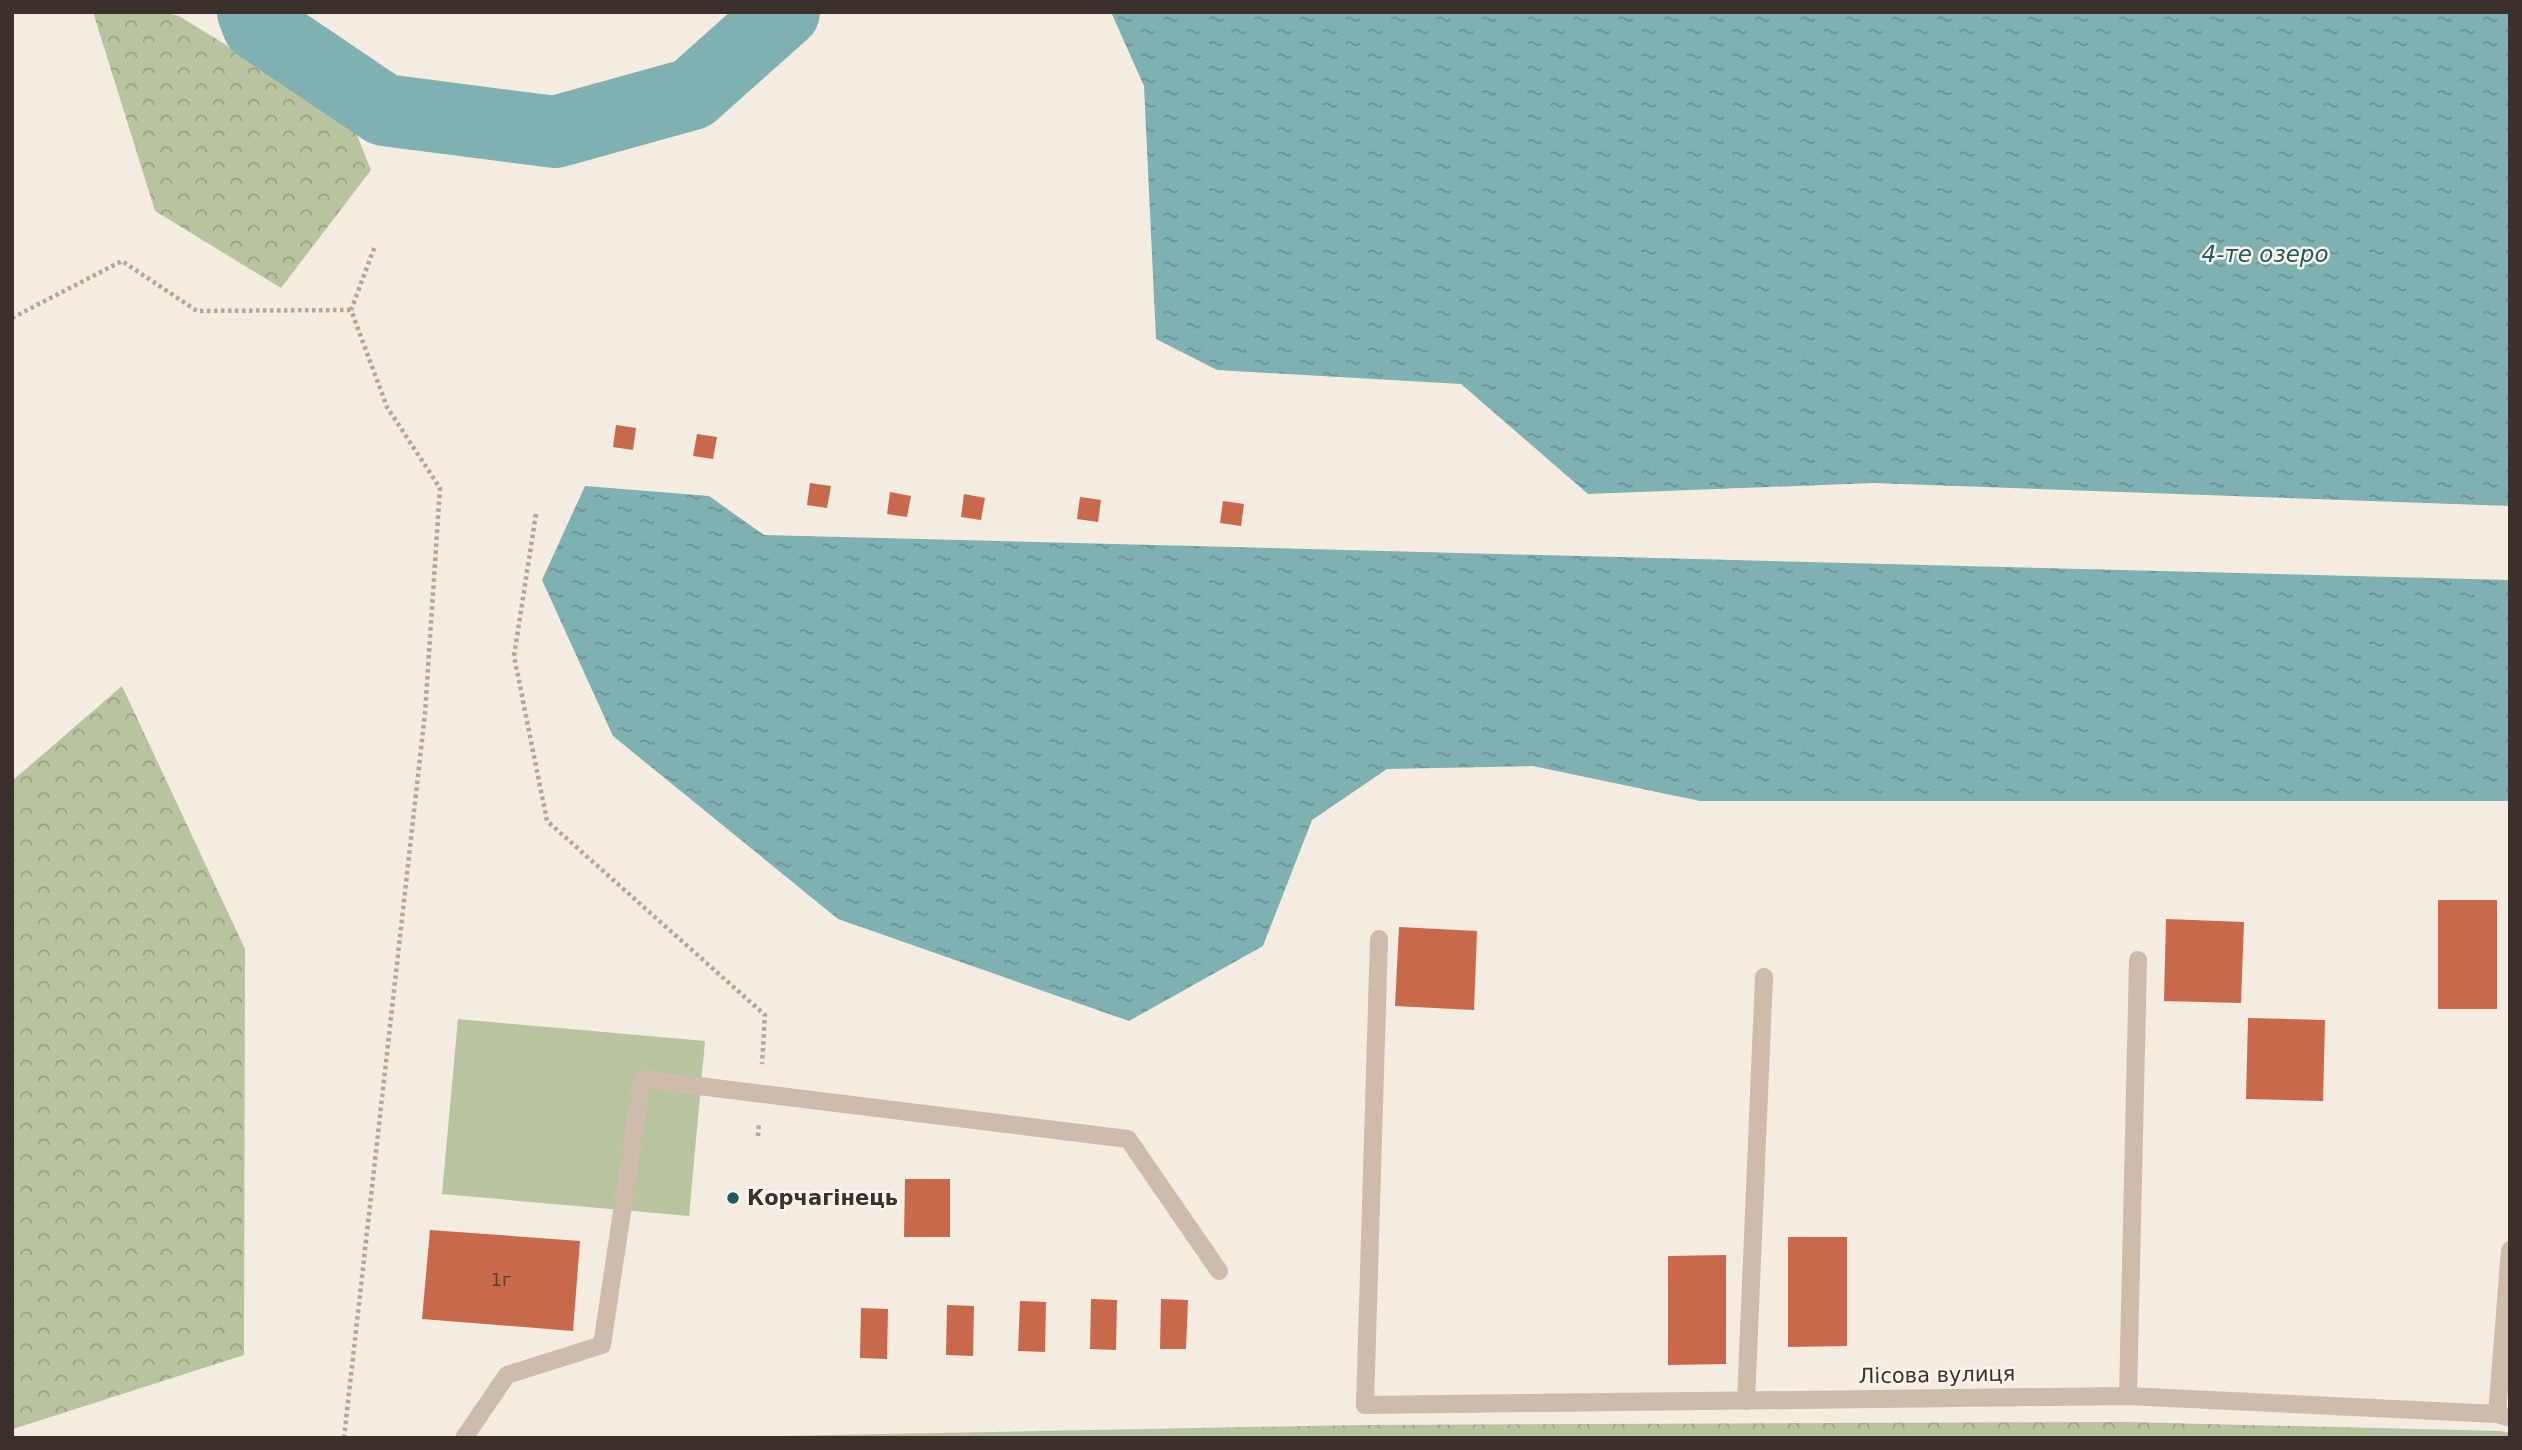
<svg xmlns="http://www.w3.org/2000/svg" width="2522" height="1450" font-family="'DejaVu Sans',sans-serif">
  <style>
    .forest { fill: url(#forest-crowns) }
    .green { fill: #b8c4a0 }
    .water { fill: url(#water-ripples) }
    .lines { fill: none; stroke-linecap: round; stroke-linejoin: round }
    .river { stroke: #7fb0b2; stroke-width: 72 }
    .building { fill: #c8694b }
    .path { stroke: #b9a596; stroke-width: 4.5; stroke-dasharray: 3.5 3.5; stroke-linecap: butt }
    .service { stroke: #cdbbac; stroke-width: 18 }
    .minor { stroke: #cdbbac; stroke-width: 18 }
    .poi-dot { fill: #1f5a5e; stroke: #fbf5ee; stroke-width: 2.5 }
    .labels { text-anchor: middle; stroke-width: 5; stroke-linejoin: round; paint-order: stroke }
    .number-label { font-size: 18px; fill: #5e3e33 }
    .poi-label { font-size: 21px; font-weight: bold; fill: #3b302b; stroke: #fbf5ee; text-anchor: start }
    .street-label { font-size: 21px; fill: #3b302b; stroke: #fbf5ee }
    .water-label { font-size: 23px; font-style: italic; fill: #1f5a5e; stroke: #fbf5ee }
  </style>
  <defs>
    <pattern id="forest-crowns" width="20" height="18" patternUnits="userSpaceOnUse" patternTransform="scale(1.75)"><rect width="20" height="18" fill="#b8c4a0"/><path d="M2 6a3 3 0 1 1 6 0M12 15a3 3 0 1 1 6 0" fill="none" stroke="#97a083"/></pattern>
    <pattern id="water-ripples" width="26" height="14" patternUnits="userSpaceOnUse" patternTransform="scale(1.75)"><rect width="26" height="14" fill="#7fb0b2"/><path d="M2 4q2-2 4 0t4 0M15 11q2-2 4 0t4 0" fill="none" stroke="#699091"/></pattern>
  </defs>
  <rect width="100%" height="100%" fill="#f4ebe1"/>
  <path class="forest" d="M93 12H162L179 16 352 123 371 170 281 288 155 211Z
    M122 686 245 949 244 1355 13 1429 12 781Z
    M2125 1422 2501 1431 2510 1433V1438H668L1357 1425Z"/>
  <path class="green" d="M458 1019 705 1041 689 1216 442 1194Z"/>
  <path class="water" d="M1111 12H2510V506L1873 483 1588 494 1461 384 1217 370 1156 339 1144 86Z
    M585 486 709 496 764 535 2510 580V801H1700L1533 766 1387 769 1312 820 1263 946 1129 1021 838 919 613 736 542 580Z"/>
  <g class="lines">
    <path class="river" d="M253 12 258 25 384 110 555 132 692 94 784 12"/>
  </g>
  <path class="building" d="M616 425 636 428 633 450 613 447Z
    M697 434 717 437 713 459 693 456Z
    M810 483 831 486 827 508 807 505Z
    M890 492 911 496 907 517 887 514Z
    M964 494 985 498 981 520 961 517Z
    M1080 497 1101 500 1098 522 1077 519Z
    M1223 501 1244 504 1241 526 1220 523Z
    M2438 900H2497V1009H2438Z
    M2166 919 2244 922 2241 1003 2164 1001Z
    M1399 927 1477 931 1474 1010 1395 1006Z
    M2248 1018 2325 1020 2323 1101 2246 1099Z
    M905 1179H950V1237H904Z
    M430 1230 580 1241 573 1331 422 1319Z
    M1788 1237H1847V1346L1788 1347Z
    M1726 1255V1364L1668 1365V1256Z
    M1091 1299 1117 1300 1116 1350 1090 1349Z
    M1161 1299 1188 1300 1186 1349H1160Z
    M1020 1301 1046 1302 1045 1352 1018 1351Z
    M947 1305 974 1306 973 1356 946 1355Z
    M861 1308 888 1309 887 1359 860 1358Z"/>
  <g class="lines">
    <path class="path" d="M12 318 122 261 197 311 351 310
      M536 514 514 656 547 821 765 1015 762 1064
      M758 1136 759 1122
      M344 1438 425 713 440 488 387 407 351 310 375 246"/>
    <path class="service" d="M2128 1396 2138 960
      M1746 1401 1764 977
      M1365 1405 1379 939
      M2497 1414 2510 1250
      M464 1438 507 1375 602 1345 642 1079 1128 1139 1219 1271"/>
    <path class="minor" d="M1365 1405 2128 1396 2497 1414 2510 1418"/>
  </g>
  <circle class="poi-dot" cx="733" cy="1198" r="7"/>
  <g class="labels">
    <g class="number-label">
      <text x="501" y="1286">1г</text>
    </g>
    <g class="poi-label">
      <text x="747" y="1205">Корчагінець</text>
    </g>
    <g class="street-label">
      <text transform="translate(1937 1375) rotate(-1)" y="7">Лісова вулиця</text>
    </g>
    <g class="water-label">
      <text x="2265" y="262">4-те озеро</text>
    </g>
  </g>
  <rect width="2522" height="1450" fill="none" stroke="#3b302b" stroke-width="28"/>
</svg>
